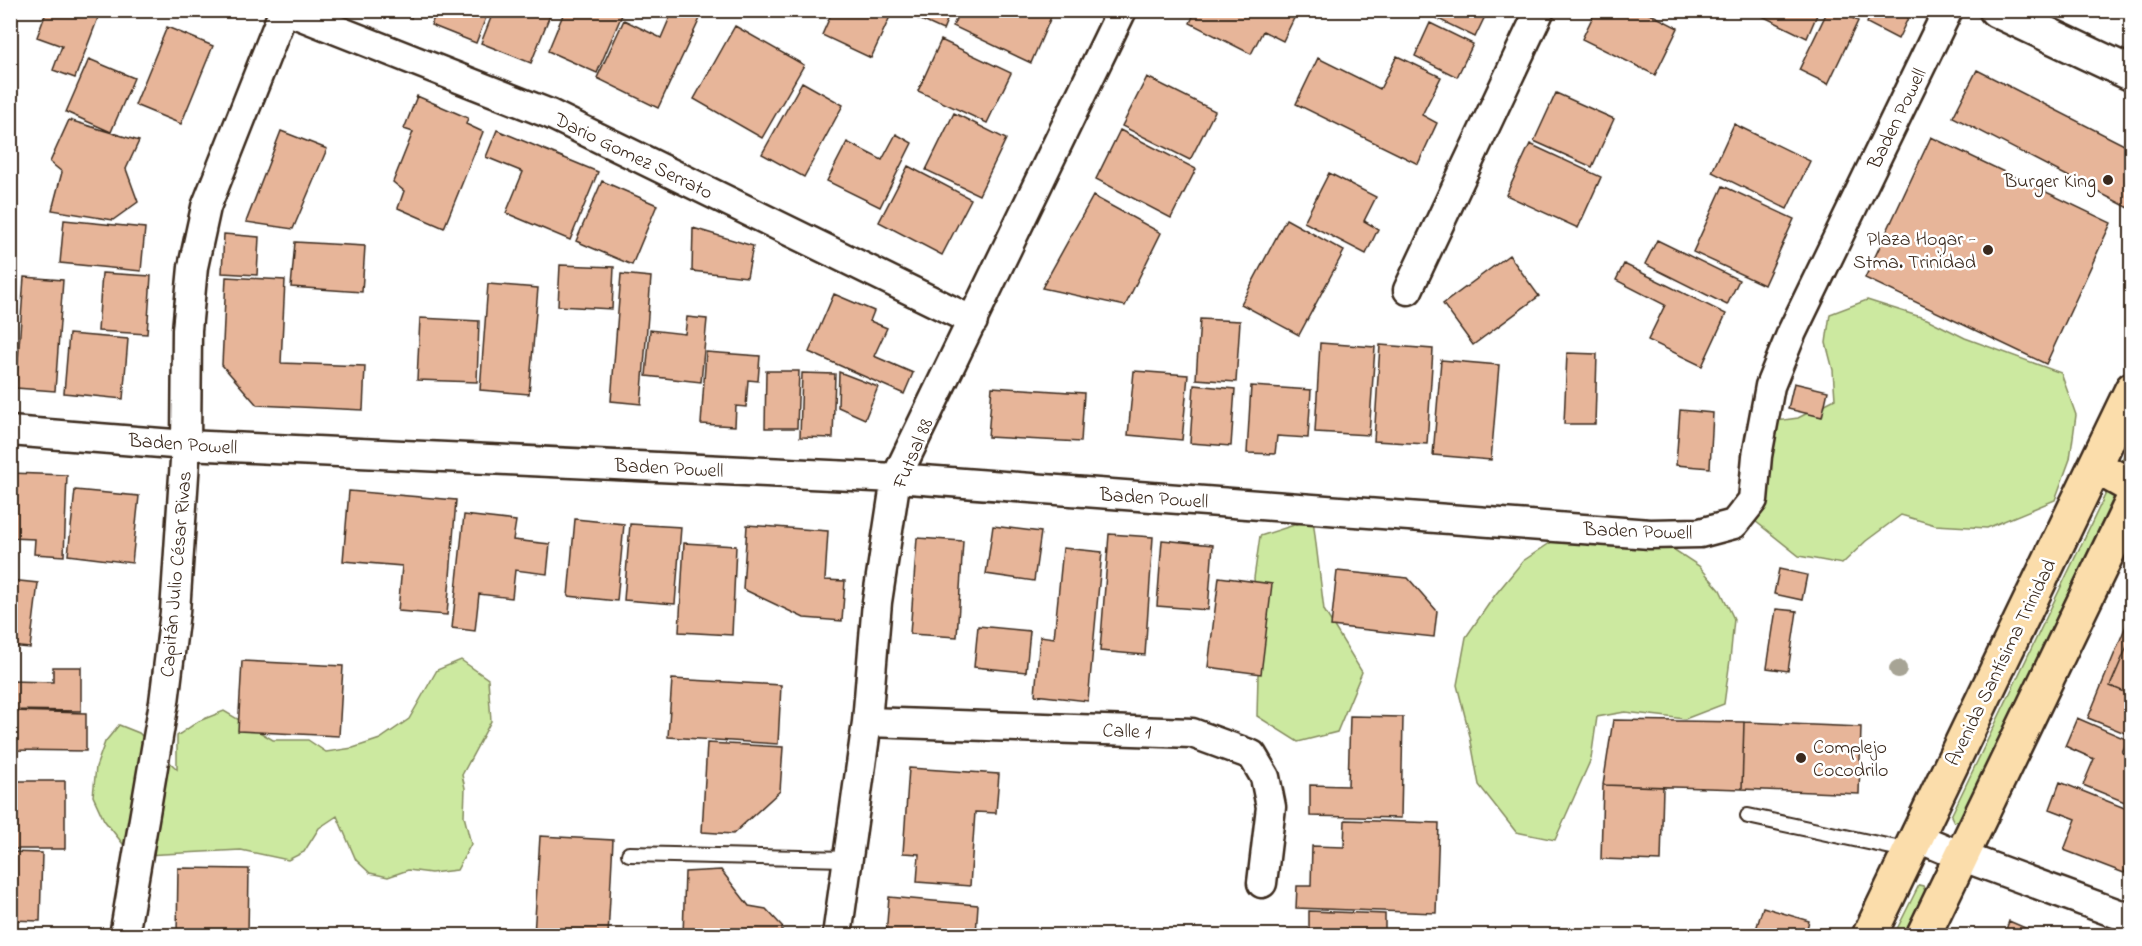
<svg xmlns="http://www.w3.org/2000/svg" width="2142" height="946" font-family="'Indie Flower',sans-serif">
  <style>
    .green { fill: #cce9a0; stroke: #848a5f; stroke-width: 1.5 }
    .building { fill: #e7b599; stroke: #3b2a1e; stroke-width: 1.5 }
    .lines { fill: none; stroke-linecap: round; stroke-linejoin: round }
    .service-casing { stroke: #3b2a1e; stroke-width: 18 }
    .minor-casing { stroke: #3b2a1e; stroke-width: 33 }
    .tertiary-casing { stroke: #3b2a1e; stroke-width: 38 }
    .primary-casing { stroke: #3b2a1e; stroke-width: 38 }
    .service { stroke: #fff; stroke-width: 14 }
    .minor { stroke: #fff; stroke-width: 28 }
    .tertiary { stroke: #fff; stroke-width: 33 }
    .primary { stroke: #fbddab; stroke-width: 33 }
    .tree { fill: #a7a495 }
    .poi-dot { fill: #3b2a1e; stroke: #fff; stroke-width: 2 }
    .labels { text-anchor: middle; stroke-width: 5; stroke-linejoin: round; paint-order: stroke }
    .street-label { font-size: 20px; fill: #3b2a1e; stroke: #fff }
    .poi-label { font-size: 20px; fill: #3b2a1e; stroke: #fff; text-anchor: end }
  </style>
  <rect width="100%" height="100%" fill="#fff"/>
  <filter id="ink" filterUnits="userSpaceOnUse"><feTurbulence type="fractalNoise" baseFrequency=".0167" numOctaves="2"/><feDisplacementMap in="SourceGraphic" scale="12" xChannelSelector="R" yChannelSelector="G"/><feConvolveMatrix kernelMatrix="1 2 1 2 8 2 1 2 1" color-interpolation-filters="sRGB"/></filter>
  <g filter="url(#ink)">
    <path class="green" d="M1867 300 1927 319 1965 338 2061 373 2076 415 2070 459 2055 500 1987 528 1935 525 1901 515 1866 541 1842 564 1799 556 1750 517 1761 423 1798 418 1835 399 1833 370 1826 343 1830 314Z
      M2131 441V461L1960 820 1954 822 1951 816Z
      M1313 519 1324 610 1362 672 1337 732 1298 742 1257 716 1259 634 1254 578 1260 536Z
      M1565 533 1652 535 1699 566 1720 590 1734 619 1730 660 1724 704 1685 719 1625 712 1597 717 1591 759 1555 840 1516 832 1479 785 1470 736 1457 685 1466 637 1495 595 1523 561Z
      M461 660 488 679 491 721 462 775 465 788 464 816 471 844 457 870 431 873 408 870 388 877 370 873 356 860 337 816 319 828 304 852 288 860 241 850 144 855 127 849 104 820 93 796 96 767 105 742 119 725 139 733 177 769V736L199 721 224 711 273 740H308L326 752 353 748 380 739 409 719 437 670Z
      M1919 885 1923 886 1925 891 1903 935H1894Z"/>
    <path class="building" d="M47 10H101L75 78 53 70 62 46 37 37Z
      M393 10H414L411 18Z
      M437 10H489L476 43 431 25Z
      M494 10H552L531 63 481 43Z
      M565 10H624L597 73 548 51Z
      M673 10H704L658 108 597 78 624 20 661 38Z
      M833 10H893L871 58 822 35Z
      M899 10H951L943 30Z
      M960 10H1054L1031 63 953 26Z
      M1196 10H1298L1283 41 1263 31 1251 54 1190 23Z
      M1432 10H1488L1475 37 1430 15Z
      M1596 10H1643L1678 28 1655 75 1582 39Z
      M1750 10H1819L1807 38Z
      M1828 10H1836L1858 21 1828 84 1799 70Z
      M1873 10H1912L1898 39 1867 23Z
      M1430 23 1473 44 1457 77 1415 56Z
      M735 26 804 65 762 138 694 99Z
      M167 27 213 46 181 124 135 105Z
      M941 40 1011 73 987 123 918 91Z
      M1397 56 1441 77 1422 115 1437 123 1418 164 1296 104 1318 58 1380 89Z
      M89 59 134 78 111 132 66 112Z
      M1977 70 2132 149 2131 209 1953 117Z
      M1147 77 1215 111 1190 160 1122 126Z
      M802 82 843 105 804 177 762 154Z
      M1556 93 1614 119 1592 167 1534 141Z
      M417 96 468 118 466 124 483 132 444 228 398 208 404 191 393 182 413 132 404 129Z
      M954 113 1006 139 979 195 926 170Z
      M69 120 139 141 126 169 138 202 113 220 52 210 62 172 50 162Z
      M1734 124 1810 161 1787 209 1712 172Z
      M497 130 598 172 570 240 506 213 523 172 486 157Z
      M1120 130 1196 169 1171 218 1096 179Z
      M281 131 327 149 293 229 246 222Z
      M896 134 912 143 880 207 827 181 847 142 882 160Z
      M1931 137 2111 223 2046 364 1865 278Z
      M1530 144 1601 177 1578 228 1506 195Z
      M908 166 971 199 942 255 879 222Z
      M1329 173 1376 197 1364 221 1378 229 1366 254 1304 222Z
      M602 181 657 205 632 265 576 241Z
      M1723 186 1794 219 1764 285 1693 252Z
      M1093 196 1161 233 1125 306 1042 288Z
      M1286 219 1344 251 1299 335 1241 304Z
      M64 220 145 228 141 271 60 263Z
      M693 228 753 246 747 277 692 271Z
      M224 234 259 237 257 275 222 273Z
      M1657 240 1739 280 1727 305 1645 264Z
      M295 242 365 246 362 292 291 287Z
      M1509 255 1539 296 1473 345 1443 304Z
      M1624 264 1726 314 1702 366 1648 340 1665 305 1616 280Z
      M560 265 614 267 612 309 558 306Z
      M102 273 151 276 147 334 98 331Z
      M10 274 18 275 13 380H10Z
      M621 274 651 277 641 404 611 401Z
      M24 277 63 280 55 391 16 388Z
      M226 277 285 280 281 363 365 366 363 410 257 405 222 365Z
      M488 284 538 288 529 394 480 390Z
      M834 294 874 311 870 321 887 328 874 356 913 373 904 394 809 352Z
      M687 317 707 319 701 382 646 376 650 330 685 334Z
      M420 318 479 321 477 382 417 380Z
      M1200 319 1240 321 1236 382 1196 379Z
      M69 334 128 339 123 399 64 393Z
      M1320 343 1375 347 1369 435 1315 432Z
      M1380 345 1433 349 1427 444 1374 441Z
      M706 352 760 356 758 381 748 380 746 407 736 406 735 426 701 424Z
      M1567 353 1597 354 1595 424H1564Z
      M1441 360 1499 365 1491 460 1433 455Z
      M766 371H799L797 428H765Z
      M1134 371 1188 375 1182 440 1128 435Z
      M839 372 878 387 865 419 838 407Z
      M802 373 835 374 833 438 800 437Z
      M1794 383 1828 391 1822 417 1788 409Z
      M1194 385 1235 389 1231 446 1190 443Z
      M1251 386 1311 390 1308 438 1277 436 1275 454 1247 453Z
      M992 387 1084 393 1081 442 988 437Z
      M1680 410 1713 413 1710 468 1676 465Z
      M10 473 67 475 64 556 34 554 35 539 10 538Z
      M75 490 139 496 132 563 68 555Z
      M349 491 456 500 447 615 398 611 402 566 343 561Z
      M464 515 516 521 513 540 550 544 547 574 515 570 512 598 479 594 475 631 452 628Z
      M575 519 624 524 617 601 568 596Z
      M630 524 681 527 675 604 624 600Z
      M747 525 828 531 825 580 845 581 842 621 804 618 743 589Z
      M993 526 1041 532 1034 581 986 574Z
      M1109 534 1153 537 1145 655 1100 651Z
      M917 538 963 541 957 637 910 634Z
      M1162 540 1213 545 1208 610 1157 606Z
      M684 543 736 546 732 635 679 632Z
      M1063 548 1102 552 1088 701 1035 695 1040 636 1054 638Z
      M1779 569 1807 575 1802 600 1774 594Z
      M1337 571 1408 578 1437 611 1434 637 1331 626Z
      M1219 577 1272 584 1261 674 1208 667Z
      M10 580 38 583 30 648 10 646Z
      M1776 609 1797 611 1788 671 1767 668Z
      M2132 611V736L2088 718Z
      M978 626 1030 631 1026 672 974 667Z
      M2132 635V695L2110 686Z
      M242 661 343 666 339 736 238 731Z
      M53 667H81V711L10 710V681L53 682Z
      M672 679 781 685 778 744 668 737Z
      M10 711 86 713V751L10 750Z
      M1350 716 1403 717 1401 818 1310 816V785L1348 786Z
      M2077 718 2128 740 2122 752 2132 756V805L2083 785 2094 759 2065 746Z
      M1613 720 1744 722 1742 789 1603 785Z
      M1744 722 1861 727 1859 794 1742 789Z
      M707 743 783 747 780 791 733 834 702 832Z
      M909 768 999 774 996 813 975 812 970 886 917 882 919 854 903 853Z
      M10 781H65V849H10Z
      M2060 782 2132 811V854L2124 873 2064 850 2076 819 2050 809Z
      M1603 785 1663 787 1661 861 1601 859Z
      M1345 820 1439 823 1436 913 1296 908 1297 886H1311L1312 846 1344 847Z
      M540 836 613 840 608 936H534Z
      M10 852 42 853 40 921 10 920Z
      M178 868 249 869 248 936H177Z
      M721 870 749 906 766 909 782 926V936H683L685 872Z
      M889 897 978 905 976 934 886 936Z
      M1763 907 1809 921 1805 936H1754Z
      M1309 911 1385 914V936H1309Z
      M2009 921 2044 936H2004Z"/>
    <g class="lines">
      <g class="service-casing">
        <path id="service" d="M1748 816 1910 851
          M629 854 847 859"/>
      </g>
      <g class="minor-casing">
        <path id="minor" d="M286 10 550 114 973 321
          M1408 290 1540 10
          M10 431 186 445 896 478 1650 534 1700 533 1734 524 1753 500 1757 456 1770 386 1792 332 1948 10
          M867 722 1192 733 1252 755 1265 777 1271 807 1262 883
          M1916 837 1961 856 2132 919
          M124 936 164 702 175 612 186 445 187 330 193 267 206 207 284 10
          M837 936 867 722 877 602 896 478 1122 10"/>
      </g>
      <g class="tertiary-casing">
        <path id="tertiary" d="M1996 10 2132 74"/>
      </g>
      <g class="primary-casing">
        <path id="primary" d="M2095 466 2132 487
          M1869 936 2132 389
          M1923 936 2132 502"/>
      </g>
      <use href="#service" class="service"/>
      <use href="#minor" class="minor"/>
      <use href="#tertiary" class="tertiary"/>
      <use href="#primary" class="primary"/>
    </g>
    <circle class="tree" cx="1898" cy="669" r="9"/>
  </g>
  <g class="poi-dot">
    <circle cx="2108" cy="180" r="6"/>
    <circle cx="1988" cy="250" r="6"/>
    <circle cx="1801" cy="758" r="6"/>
  </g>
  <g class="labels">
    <g class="street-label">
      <text transform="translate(1896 118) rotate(-64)" y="7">Baden Powell</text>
      <text transform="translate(634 155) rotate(26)" y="7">Dario Gomez Serrato</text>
      <text transform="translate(183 443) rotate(4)" y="7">Baden Powell</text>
      <text transform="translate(912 453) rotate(-67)" y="7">Futsal 88</text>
      <text transform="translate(669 467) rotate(3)" y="7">Baden Powell</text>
      <text transform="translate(1154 497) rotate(4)" y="7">Baden Powell</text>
      <text transform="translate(1638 530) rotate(2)" y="7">Baden Powell</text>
      <text transform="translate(175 574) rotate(-85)" y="7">Capitán Julio César Rivas</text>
      <text transform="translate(2000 662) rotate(-64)" y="7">Avenida Santísima Trinidad</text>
      <text transform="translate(1127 730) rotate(2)" y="7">Calle 1</text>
    </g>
    <g class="poi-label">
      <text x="2096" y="187">Burger King</text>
      <text x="1976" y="245">Plaza Hogar -<tspan x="1976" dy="23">Stma. Trinidad</tspan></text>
      <text x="1813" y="753" text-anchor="start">Complejo<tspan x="1813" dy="23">Cocodrilo</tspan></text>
    </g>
  </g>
  <rect width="2142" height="946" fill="none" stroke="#fff" stroke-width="36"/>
  <rect x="18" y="18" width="2106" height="910" fill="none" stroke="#3b2a1e" stroke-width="2" filter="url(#ink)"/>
</svg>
